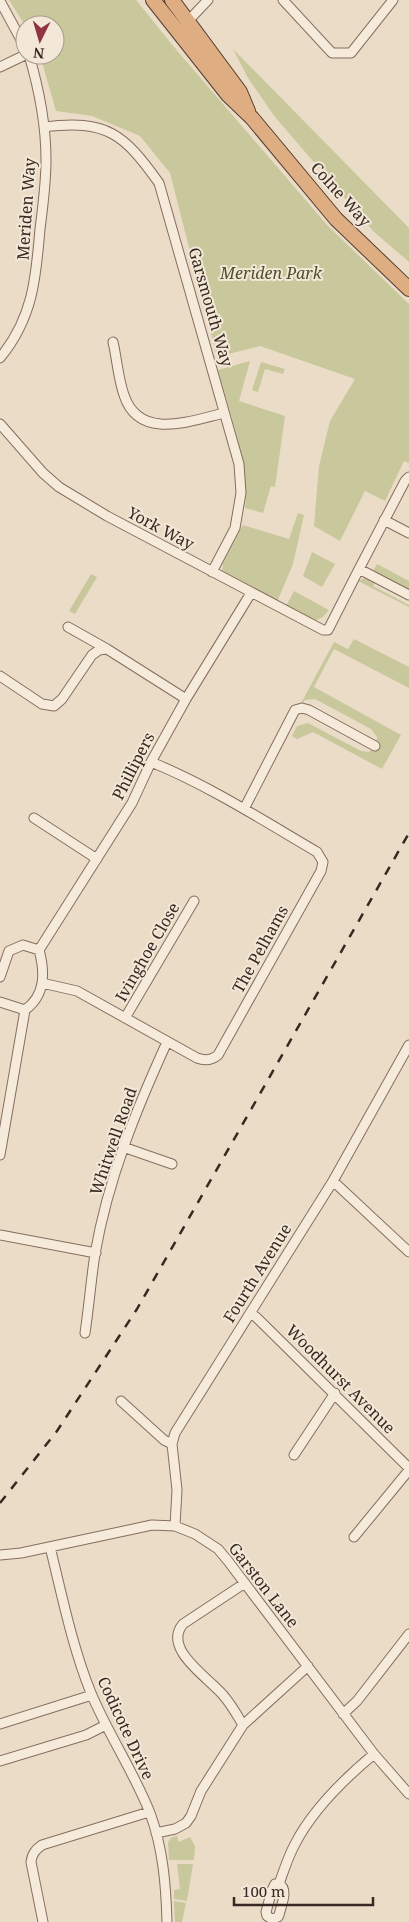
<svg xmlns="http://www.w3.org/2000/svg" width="409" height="1922" font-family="'Noto Serif',serif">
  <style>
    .green { fill: #c8c89c }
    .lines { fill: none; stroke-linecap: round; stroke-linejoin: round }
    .minor-casing { stroke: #856e5e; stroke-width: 11 }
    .trunk-casing { stroke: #533d32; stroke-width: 16 }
    .minor { stroke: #f6eada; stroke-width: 9 }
    .trunk { stroke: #deae82; stroke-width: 14 }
    .rail { stroke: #372921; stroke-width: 2.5; stroke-dasharray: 9 9; stroke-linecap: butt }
    .labels { text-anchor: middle; stroke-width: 4; stroke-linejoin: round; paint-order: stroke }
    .street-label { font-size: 16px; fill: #372921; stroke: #f3e7d7 }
    .park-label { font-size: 16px; font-style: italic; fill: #4c5129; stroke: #f3e7d7 }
  </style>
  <rect width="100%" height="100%" fill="#ebdcc8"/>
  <path class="green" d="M9 0H136L174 47 327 225 409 304V463L404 461 385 501 365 491 340 541 314 526 319 466 330 421 355 379 260 346 217 357 170 173 140 136 92 116 56 111 40 55H55V25H25Z
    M233 49 409 228V262L373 231 275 117 248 78Z
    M250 361 239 401 285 416 275 487 271 486 263 513 245 508C250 467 229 410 218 370Z
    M261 362 285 369 283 374 265 369 258 392 252 390Z
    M298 513 304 515 293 564 277 602 225 574 222 570 223 563 243 525 289 539Z
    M312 552 335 564 322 587 303 576Z
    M377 564 409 581V590L373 571Z
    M91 574 97 577 75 614 69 611Z
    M367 577 376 581 373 586 409 605V607L358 581Z
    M294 591 329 610 323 617 314 621 286 606Z
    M354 639 409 667V688L334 649 314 687 401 735 382 769 313 732 297 739 292 736 297 726 308 723 361 751 369 752 375 746 377 737 371 729 315 699 305 700 299 707 334 642 348 649Z
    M177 1836 179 1842 190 1837 195 1846 194 1860H169L168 1842 172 1837Z
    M177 1864H193L187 1901 174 1899V1890L180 1889Z
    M174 1901 186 1903 182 1922H175Z"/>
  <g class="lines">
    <g class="minor-casing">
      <path id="minor" d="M283 0 332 53H351L393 0
        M0 1 25 47
        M188 21 208 0
        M0 67 25 55
        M44 127C107 119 124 134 159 183L239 464 241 493 235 528 212 572
        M113 342C117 359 118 378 124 395 139 441 190 421 224 413
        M0 358C33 318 36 278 40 229 43 206 46 183 46 160 46 124 39 89 29 55
        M0 424 43 473 59 487 107 516 323 630H328L330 626 359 569 409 595
        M384 520 409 533
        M359 569 405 481 409 477
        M68 627 107 649
        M0 676 42 704 54 706 62 699 92 655 99 650 107 649 186 699
        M244 809 295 710 302 708 309 710 375 746
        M34 818 97 859
        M0 977 9 951 23 945 39 950
        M42 983 77 991 197 1058C205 1061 212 1060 218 1055L321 871 323 862 317 852C264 821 208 785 151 762
        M0 1002 25 1010C46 995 45 972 39 950L132 803 151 762 186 699 251 593
        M125 1018 194 901
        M123 1147 172 1164
        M0 1155 25 1010
        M333 1181 409 1252
        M0 1235 96 1253
        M250 1313 256 1317 409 1468
        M85 1333C89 1306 91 1280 95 1254 108 1179 136 1110 167 1042
        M121 1401 164 1440 172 1444
        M294 1455 335 1393
        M175 1526 177 1490 172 1444 175 1433 333 1181 409 1045
        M354 1537 409 1470
        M50 1547C62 1595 72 1646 91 1693 108 1734 134 1772 150 1813 163 1848 166 1885 167 1922
        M0 1555 21 1553 152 1525 175 1526 195 1534 218 1549 228 1561 374 1754 409 1794
        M343 1714 357 1701 409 1634
        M0 1724 92 1695
        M243 1725C237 1715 231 1704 223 1695 209 1678 162 1649 183 1624L245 1583
        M0 1761 86 1735 106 1725
        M156 1833 175 1829 186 1823 191 1816 201 1791 243 1725 308 1666
        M279 1884C289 1889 281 1906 279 1915L278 1917 272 1919 267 1916 266 1912 272 1890 275 1884H279C284 1870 288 1857 295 1844 313 1809 344 1779 374 1754
        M43 1922 31 1862C32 1854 35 1850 42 1845L149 1812"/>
    </g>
    <g class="trunk-casing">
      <path id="trunk" d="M153 0 228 95 252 118 336 219 409 289
        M172 0 240 92 248 111"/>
    </g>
    <use href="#minor" class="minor"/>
    <use href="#trunk" class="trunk"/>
    <path class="rail" d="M0 1503 57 1431 137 1309 409 833"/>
  </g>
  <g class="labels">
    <g class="street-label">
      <text transform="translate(341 194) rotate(48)" y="6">Colne Way</text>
      <text transform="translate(26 209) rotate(-86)" y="6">Meriden Way</text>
      <text transform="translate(211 307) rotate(74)" y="6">Garsmouth Way</text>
      <text transform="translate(161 528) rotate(28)" y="6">York Way</text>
      <text transform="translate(133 766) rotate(-63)" y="6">Phillipers</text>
      <text transform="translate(260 949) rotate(-61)" y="6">The Pelhams</text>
      <text transform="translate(147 952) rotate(-60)" y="6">Ivinghoe Close</text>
      <text transform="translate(113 1141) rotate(-71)" y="6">Whitwell Road</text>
      <text transform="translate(257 1273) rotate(-58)" y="6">Fourth Avenue</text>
      <text transform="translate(341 1379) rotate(45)" y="6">Woodhurst Avenue</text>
      <text transform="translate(264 1585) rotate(52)" y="6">Garston Lane</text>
      <text transform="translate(126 1728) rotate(65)" y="6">Codicote Drive</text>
    </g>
    <g class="park-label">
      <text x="271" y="279">Meriden Park</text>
    </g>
  </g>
  <g transform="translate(40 40) rotate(185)"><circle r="24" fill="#f3e7d7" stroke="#a89b8e"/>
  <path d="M0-4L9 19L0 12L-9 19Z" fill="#8f3440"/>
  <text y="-8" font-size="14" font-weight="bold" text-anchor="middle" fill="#372921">N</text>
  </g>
  <path d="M234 1897v8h139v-8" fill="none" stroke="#372921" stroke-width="2.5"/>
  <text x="242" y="1897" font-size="15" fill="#372921" stroke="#f3e7d7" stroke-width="4" paint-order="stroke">100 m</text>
</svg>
